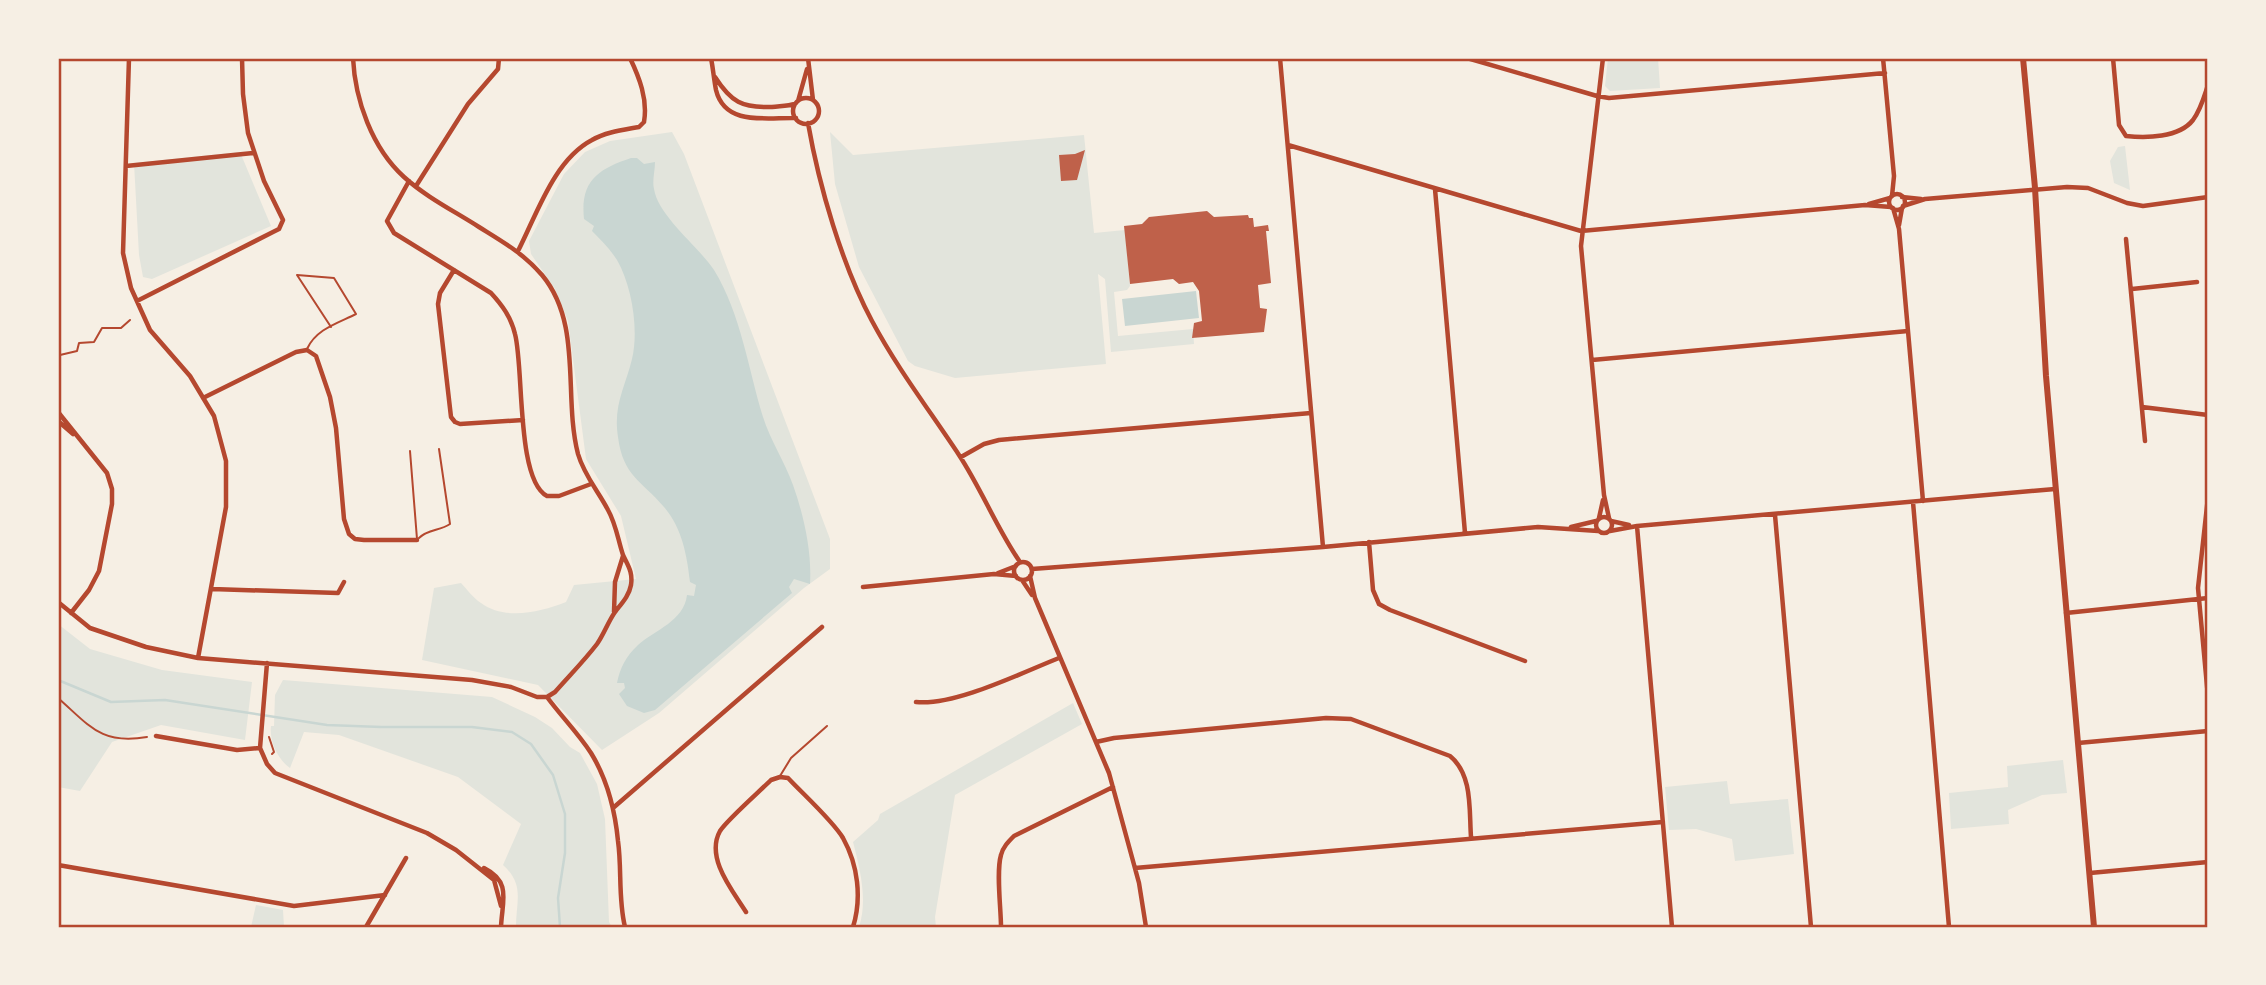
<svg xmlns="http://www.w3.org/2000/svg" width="2266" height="985" font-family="'Open Sans',sans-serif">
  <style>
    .green { fill: #e2e4dc }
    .water { fill: #c9d6d2 }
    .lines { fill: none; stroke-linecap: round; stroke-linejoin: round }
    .stream { stroke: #c9d6d2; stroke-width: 2.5 }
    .building { fill: #bf614a }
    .path { stroke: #b5482f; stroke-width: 2 }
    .service { stroke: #b5482f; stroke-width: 2 }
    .minor { stroke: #b5482f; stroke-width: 4.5 }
    .secondary { stroke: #b5482f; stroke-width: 6 }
    .neatline { fill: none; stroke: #b5482f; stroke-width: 2.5 }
  </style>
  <rect width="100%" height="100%" fill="#f6efe4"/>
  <path class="green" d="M1608 58H1658L1660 88 1610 91 1605 86Z
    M672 132 684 154 830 539V569L804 588 659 713 602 750 538 685 422 660 434 588 461 583C467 589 473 598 481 603 506 621 540 612 566 602L574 585 636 579 621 516 586 459 568 321 555 289 531 254 529 241 564 174 585 152 610 141Z
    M830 132 853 155 1084 135 1094 233 1125 230 1130 286 1127 290 1114 292 1118 336 1193 329 1194 344 1111 352 1105 279 1098 274 1106 364 955 378 915 366 908 361 859 267 835 184Z
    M2125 146 2130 190 2114 183 2110 161 2118 147Z
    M240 152 271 226 152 279 143 277 139 255 134 163Z
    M58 624 90 649 162 670 252 682 245 740 161 725 112 742 80 791 58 787Z
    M283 680 492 697 535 717 552 728 570 747 580 753 597 784 605 819 609 922 612 927H516C516 901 525 885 503 865L521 824 458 777 339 735 304 732 290 768C278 760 269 741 271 726H274L275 695Z
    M1073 703 1082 724 955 795 935 917 936 927H859C868 900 860 869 853 842L878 820 880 814Z
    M2063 760 2067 793 2042 795 2008 810 2009 824 1951 829 1949 793 2008 787 2007 766Z
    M1727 781 1730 804 1788 799 1794 854 1735 861 1732 839 1696 829 1669 830 1665 787Z
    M256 905 283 910 284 927H251Z"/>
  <path class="water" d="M631 158H637L644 164 655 162C655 171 652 181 654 189 658 216 699 247 714 270 741 314 748 368 763 417 770 440 785 462 793 485 804 516 812 552 810 584L794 579 789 587 792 593 655 710 644 713 627 706 619 694 625 688 624 683H617C620 668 626 656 638 645 655 630 684 621 687 595L694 596 696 585 690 582C687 555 682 528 664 507 641 480 623 476 618 437 613 405 625 388 632 359 639 330 632 286 617 260 610 249 601 240 592 231L594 226 584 219C580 181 598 169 631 158Z
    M1196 291 1199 318 1125 326 1122 299Z"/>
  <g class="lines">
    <path class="stream" d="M58 680 111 702 165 700 327 725 381 727H472L512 732 531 744 553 775 565 814V853L558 898 560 927"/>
  </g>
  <path class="building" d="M1085 150 1077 180 1061 181 1059 155 1075 154Z
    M1207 211 1214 217 1248 215 1249 218H1253L1254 227 1268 225 1269 231H1266L1271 283 1258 285 1260 308 1267 309 1264 332 1192 338 1194 323 1202 321 1199 291 1193 282 1179 284 1173 279 1130 284 1124 226 1142 224 1149 217Z"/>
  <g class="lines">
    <path class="path" d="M58 358 60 355 77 351 79 343 94 342 102 328H121L130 320
      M58 698C90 726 101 745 147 737
      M269 737 274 752 272 754"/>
    <path class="service" d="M307 349C316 329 338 323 356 314L334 278 297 275 331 327
      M410 451 417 539
      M419 538C428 529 440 531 450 524L439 449
      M780 776 791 758 827 726"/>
    <path class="minor" d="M129 58 123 253 131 288 150 330 190 376 214 416 226 461V507L198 658
      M711 58C713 68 714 80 716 90 725 127 768 117 796 118
      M808 58 813 100
      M1280 58 1323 547
      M1467 58 1597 96 1609 98 1885 73
      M1603 58 1581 246 1604 495 1609 518
      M1883 58 1894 176 1892 196
      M2113 58 2119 125 2126 136C2146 138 2179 138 2193 120 2201 109 2204 97 2208 85
      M715 77C731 102 742 108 772 107 780 106 788 106 795 104
      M793 111a13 13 0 1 1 26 0a13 13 0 1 1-26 0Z
      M798 101 807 69
      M808 123C819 186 842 265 872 321 897 368 930 411 959 455 982 490 997 529 1020 562
      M1288 145 1581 231 1865 205 1891 207
      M126 166 253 153
      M409 181 387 221 394 233 491 293C502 305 511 317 515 334 524 367 516 480 547 496H559L591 484
      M416 186 468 104 498 69 499 58
      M1435 189 1465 533
      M1889 202a8 8 0 1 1 16 0a8 8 0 1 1-16 0Z
      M1902 197 1921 199
      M1869 204 1890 198
      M1903 206 1925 199 2067 187 2088 188 2127 203 2143 206 2208 197
      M1893 208 1899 229 1923 501
      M1899 225 1902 208
      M2126 239 2145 441
      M518 251C537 214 554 160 592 140 606 132 623 130 639 127L644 122C648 99 639 77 630 58
      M454 270 440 293 438 304 451 417 455 422 460 424 523 420
      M2132 289 2197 282
      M137 301 273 232 279 229 283 220 264 181 248 133 243 94 242 58
      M1592 360 1908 331
      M203 398 296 352 307 350 316 356 330 397 336 428 344 519 349 534 355 539 364 540H417
      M2142 407 2208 415
      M58 412 107 473 112 489V504L99 571 89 590 71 613
      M58 421 73 434
      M961 457 984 444 999 440 1311 413
      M2208 497 2198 588 2208 697
      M1913 502 1949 927
      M1775 515 1811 927
      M1596 525a8 8 0 1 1 16 0a8 8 0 1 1-16 0Z
      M1599 518 1603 500
      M1611 521 1629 525
      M1637 526 1672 927
      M1571 527 1596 521
      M1610 531 1637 526 2055 489
      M1369 542 1373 590 1379 604 1390 610 1525 661
      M1014 571a9 9 0 1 1 18 0a9 9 0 1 1-18 0Z
      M1032 569 1323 547 1538 527 1598 531
      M998 573 1016 566
      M1030 576 1035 598 1109 773 1139 883 1146 927
      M1022 580 1032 595
      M863 587 994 574 1016 576
      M212 589 338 593 344 582
      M58 602 90 628 146 647 198 658 472 680 511 687 537 697H547L555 692C569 676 584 661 597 644 604 634 608 622 615 612 622 603 629 596 631 585 633 572 628 566 623 555 618 540 616 524 608 510 598 491 584 475 578 454 563 396 583 324 542 275 523 253 503 242 479 227 454 211 426 197 404 177 372 148 355 100 353 58
      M614 612 615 582 623 556
      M2066 613 2208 598
      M267 663 260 748 267 764 275 773 427 833 456 850 494 880 501 906
      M547 697C561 716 578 733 591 753 607 779 615 810 618 841 622 869 618 899 625 927
      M916 702C955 706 1021 673 1059 658
      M156 736 237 750 260 748
      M1096 742 1114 738 1326 718 1351 719 1450 756C1473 775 1469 810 1471 837
      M2078 743 2208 731
      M613 808 822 627
      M58 865 294 906 385 895
      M484 868C512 882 502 901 501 927
      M1135 868 1663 822
      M2090 873 2208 862
      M746 912C733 891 705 858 720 831 727 820 760 791 771 780L780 777 788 778C803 794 833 821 843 838 858 865 862 898 853 927
      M366 927 406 858
      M1001 927C1001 908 996 872 1001 855 1003 847 1008 842 1014 836L1113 787"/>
    <path class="secondary" d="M2023 58 2035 188 2046 376 2094 927"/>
  </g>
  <rect width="2266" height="985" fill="none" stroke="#f6efe4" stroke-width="119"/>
  <rect x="60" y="60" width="2146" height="866" class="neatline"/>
</svg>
